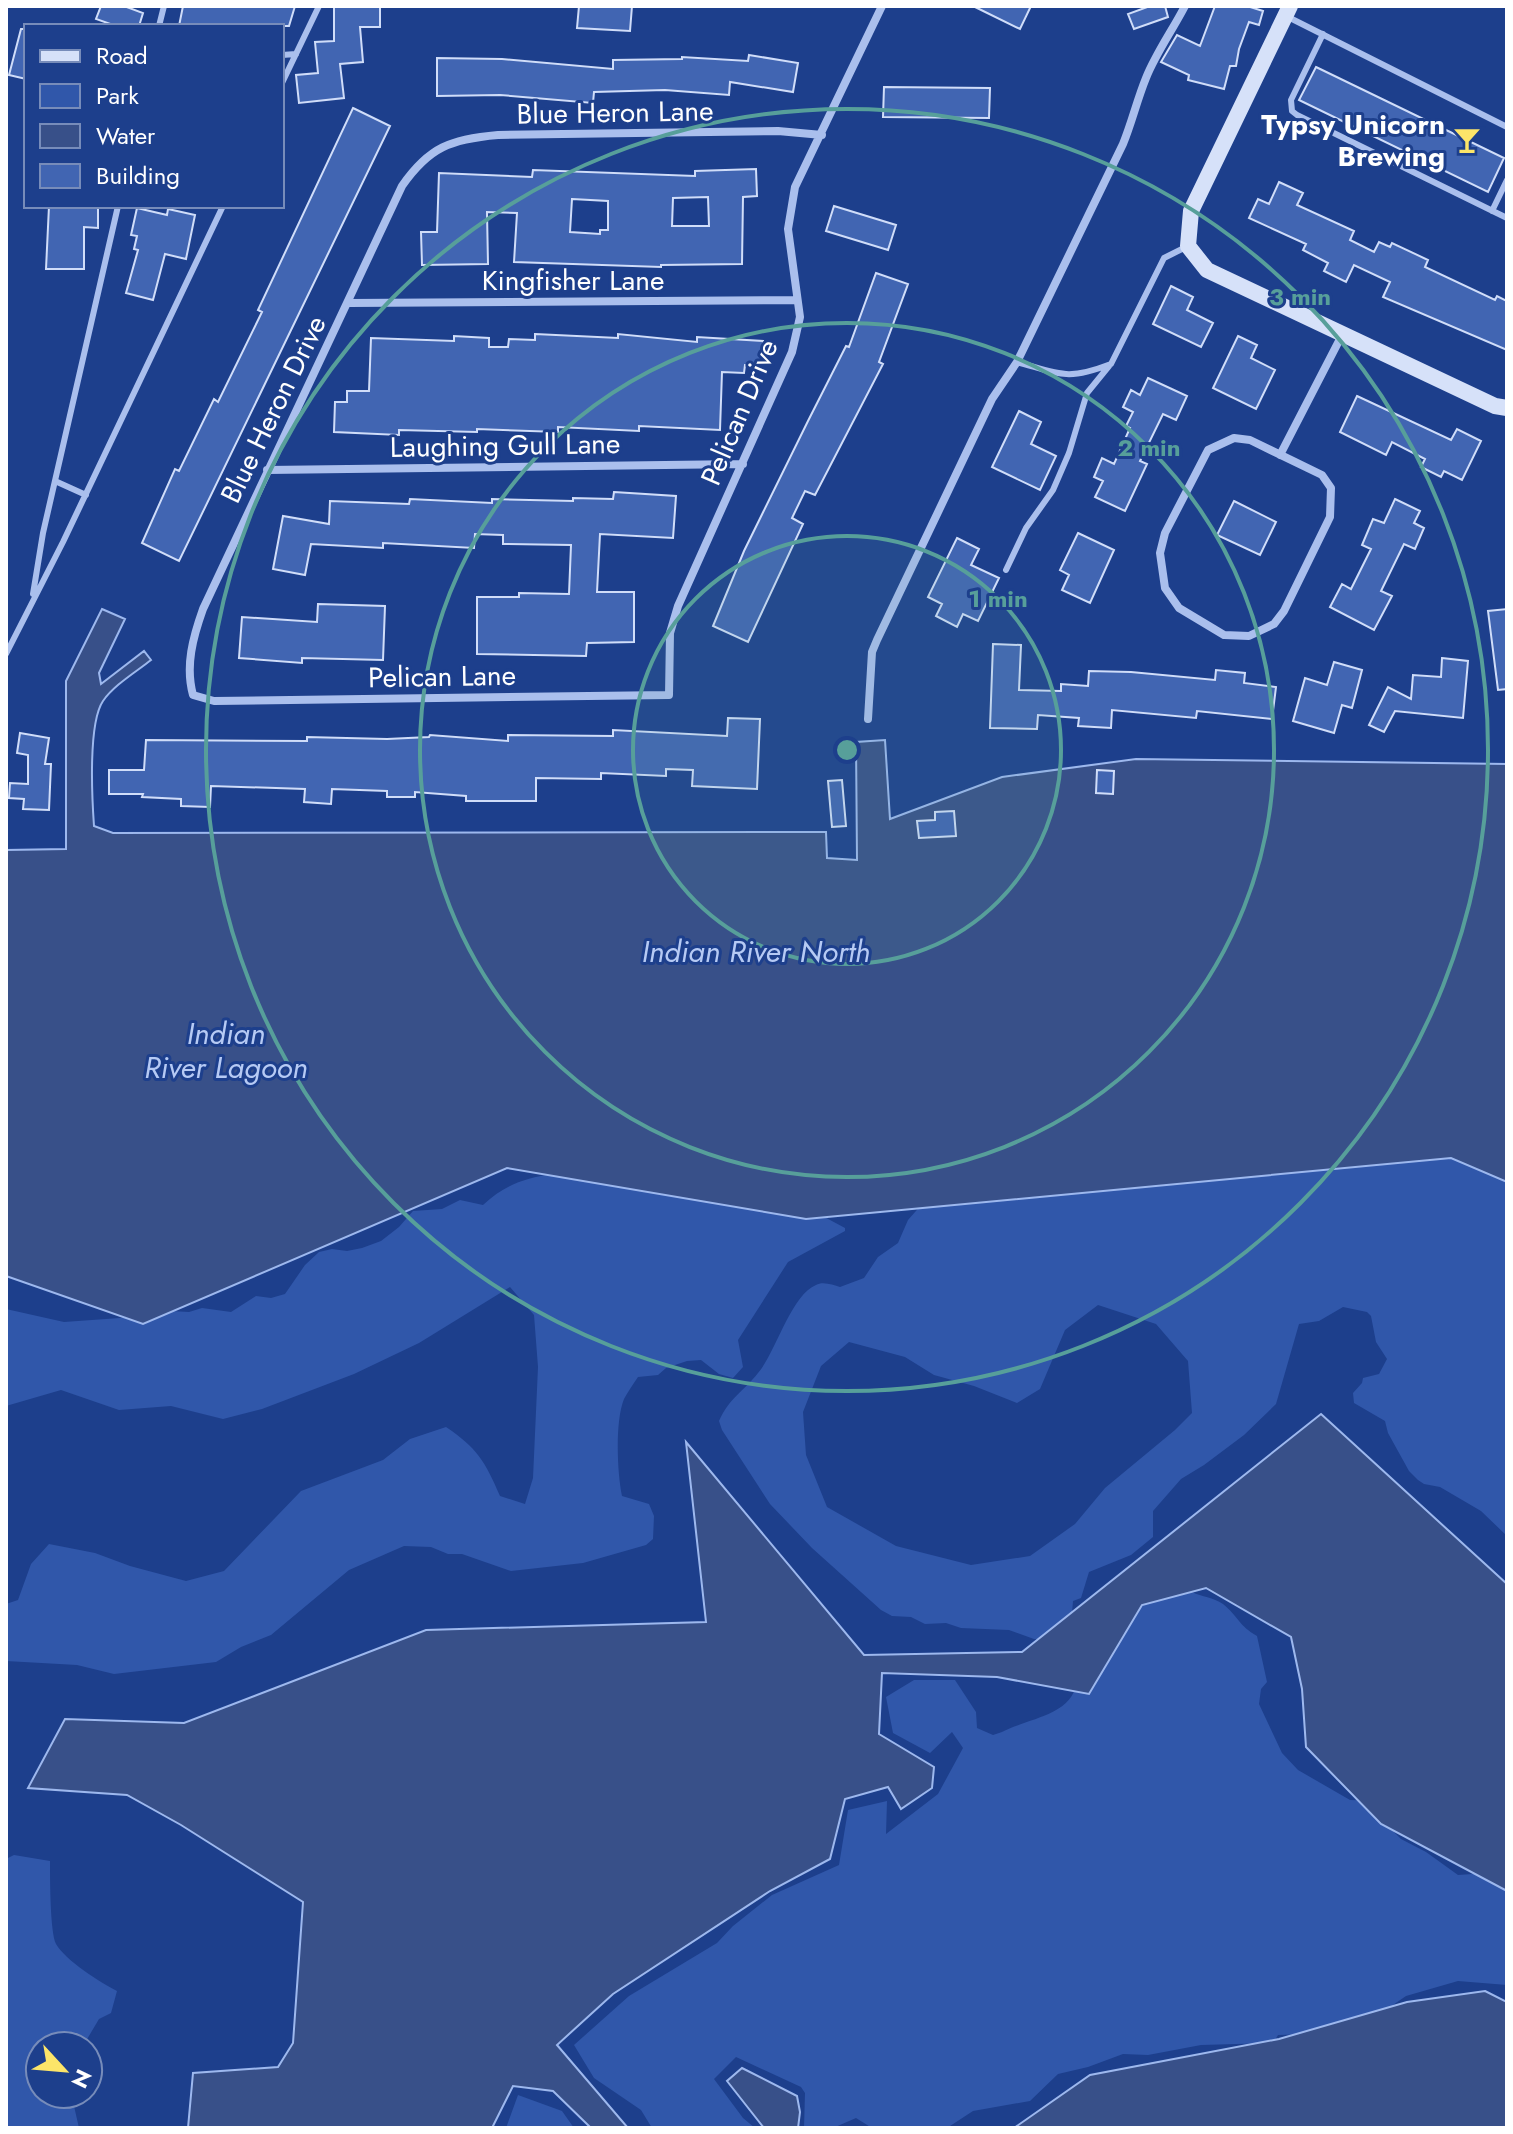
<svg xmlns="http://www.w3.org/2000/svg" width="1513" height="2134" font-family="Jost,sans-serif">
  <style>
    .green { fill: #3057aa; fill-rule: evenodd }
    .water { fill: #385089; stroke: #9db8ee; stroke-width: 2 }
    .building { fill: #4165b2; stroke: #d0ddf9; stroke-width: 2; fill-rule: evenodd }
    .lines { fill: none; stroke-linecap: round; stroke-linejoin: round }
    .lane { stroke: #aabfed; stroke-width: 6 }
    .street { stroke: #aabfed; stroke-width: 8 }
    .secondary { stroke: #d6e1f9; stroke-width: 16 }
    .ring { fill: none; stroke: #579f9a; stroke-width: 4 }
    .labels { text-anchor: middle; stroke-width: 6; stroke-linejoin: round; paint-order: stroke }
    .street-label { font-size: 28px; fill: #fff; stroke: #1d3f8c }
    .poi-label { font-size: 28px; font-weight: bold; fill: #fff; stroke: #1d3f8c; text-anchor: end }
    .water-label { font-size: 30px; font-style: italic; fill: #b6caf4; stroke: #1d3f8c }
    .centre { fill: #579f9a; stroke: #1d3f8c; stroke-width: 4 }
    .ring-label { font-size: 24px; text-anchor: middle; font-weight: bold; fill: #579f9a; stroke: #1d3f8c; stroke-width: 6; stroke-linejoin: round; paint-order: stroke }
  </style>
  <rect width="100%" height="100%" fill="#1d3f8c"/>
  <path class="green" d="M1357 1156 1507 1159V1536L1481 1511 1440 1487 1424 1484 1418 1480 1409 1471 1388 1433 1385 1421 1354 1403 1353 1393 1362 1383 1363 1378 1379 1374 1387 1359 1376 1342 1371 1316 1367 1312 1343 1307 1319 1321 1299 1324 1276 1404 1244 1435 1204 1465 1181 1479 1153 1511V1537L1131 1555 1089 1572 1081 1598 1073 1601 1072 1613 1047 1639H1034L1009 1630 961 1628 946 1623 925 1624 911 1617 892 1616 881 1610 812 1548 770 1504 722 1430 719 1421C730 1397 743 1392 758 1373 776 1352 791 1295 816 1285 823 1281 833 1285 840 1287L864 1278 878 1257 898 1243 908 1220 923 1203ZM1098 1305 1156 1324 1188 1361 1192 1413 1175 1430 1105 1488 1075 1524 1030 1556 971 1565 896 1546 827 1507 806 1455 803 1412 821 1366 849 1342 905 1357 934 1375 974 1386 1017 1403 1040 1389 1065 1330Z
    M553 1174 817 1213 845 1228V1231L788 1262 738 1340 743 1367 733 1378 719 1374 701 1360 687 1361 666 1368 658 1375 638 1377C633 1384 628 1392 624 1399 615 1421 617 1472 622 1496L649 1504 654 1516 653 1539 646 1545 583 1563 511 1571 462 1554H448L431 1547 404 1546 349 1570 271 1635 241 1647 216 1662 114 1674 77 1665 6 1661V1604L18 1600 31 1564 49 1544 95 1553 130 1566 186 1581 224 1571 301 1491 383 1460 410 1439 446 1427C477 1448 485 1461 500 1496L525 1504 533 1478 538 1367 534 1315 510 1287 419 1343 354 1374 262 1409 223 1419 171 1406 119 1410 61 1390 6 1406V1309L64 1322 120 1318 141 1315 153 1310 189 1312 202 1308 231 1312 256 1296 271 1298 285 1294 305 1265 319 1252 332 1249 347 1251 362 1248 381 1241 399 1227 413 1211 442 1209 460 1200 483 1205C504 1185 525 1178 553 1174Z
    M1190 1585 1192 1592C1202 1597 1213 1597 1223 1604 1238 1616 1239 1626 1257 1636L1267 1682 1261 1689 1259 1704 1282 1753 1298 1770 1350 1800 1377 1801 1392 1818V1830L1401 1839 1426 1852 1458 1875 1502 1872 1507 1877V1985L1458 1981 1406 1996 1390 2007 1310 2034 1278 2035 1273 2043 1201 2045 1148 2055 1123 2054 1088 2067 1058 2074 1030 2101 973 2111 947 2128H872L856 2118 833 2128H804L805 2093 801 2087 736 2057 714 2079 743 2118 755 2128H652L641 2110 594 2078 574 2045 629 1996 717 1943 733 1926 772 1895 839 1865 848 1810 887 1801 886 1834 938 1794 963 1748 952 1732 930 1753 893 1733 886 1697 914 1680H955L976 1712 977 1728 993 1735 1002 1732C1026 1719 1072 1715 1076 1684L1125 1605Z
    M14 1855 50 1861C50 1877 50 1932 56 1944 65 1960 101 1983 117 1991L111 2013 99 2019 83 2046H40V2094H78L74 2106 79 2128H6V1859Z
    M518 2095 562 2111 574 2128H506Z"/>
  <path class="water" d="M102 609 125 619 99 673 101 684 144 651 151 660C136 672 114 685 103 701 88 723 92 798 94 826L113 833 826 832 827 858 857 860 856 742 885 740 890 819 1002 777 1136 759 1507 764V1182L1451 1158 806 1219 507 1168 143 1324 6 1276V850L66 849V681Z
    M1321 1414 1507 1584V1891L1381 1824 1306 1747 1302 1689 1291 1637 1206 1588 1142 1605 1089 1694 997 1677 882 1673 879 1734 934 1767 932 1788 901 1809 888 1787 845 1799 830 1859 770 1891 613 1994 557 2045 628 2128H591L553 2091 513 2086 492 2128H188L193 2073 278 2067 293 2043 303 1902 181 1825 127 1795 28 1788 65 1719 184 1723 426 1630 706 1622 686 1442 864 1655 1022 1652Z
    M1485 1991 1507 2002V2128H1014L1090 2075 1279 2039 1407 2002Z
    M742 2068 797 2096 800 2112 798 2128H764L727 2081Z"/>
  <path class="building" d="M101 6H124L143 13 139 26H116L96 19Z
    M183 6H295L289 26H179Z
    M334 6H380V27H360L363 62 340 64 344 98 299 103 296 75 318 73 315 42 334 41Z
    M579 6H632L630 31 577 28Z
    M973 6H1031L1020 29Z
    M1150 6H1165L1168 17 1134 29 1128 14Z
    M1215 6H1247L1263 11 1259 25 1249 22 1239 49 1236 66H1230L1224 89 1188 80 1189 75 1161 62 1177 35 1200 46Z
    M21 29H26V79L9 75Z
    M749 55 798 63 793 92 730 82 729 95 665 90 594 92 593 103 500 95 437 96V58L502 59 613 69V60L682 59V57L748 61Z
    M1316 67 1504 158 1488 192 1299 100Z
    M884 87 990 88 989 118 883 117Z
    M353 108 390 126 179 561 142 543 175 469 179 471 214 399 218 402 262 312 258 310Z
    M756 169 757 196 743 197 742 264 661 265V267L514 262 517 213 487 212 488 264 422 265 421 232H437L439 173 532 177 533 170 695 176V171ZM708 197 709 226H672L673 198ZM572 199 608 201V230H600V234L570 232Z
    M1279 182 1303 193 1297 205 1354 231 1350 240 1374 252 1379 242 1390 247 1392 243 1428 260 1425 267 1495 300 1497 296 1507 301V350L1383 297 1390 282 1354 265 1346 282 1324 271 1328 263 1303 250 1306 244 1249 218 1258 199 1269 204Z
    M49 206H98V228L84 227V269H46Z
    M834 206 896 225 888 250 826 231Z
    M137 208 167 215 168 209 195 215 186 259 165 254 153 300 126 293 138 250 134 249 137 236 131 235Z
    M876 273 908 284 879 362 883 364 815 495 805 491 792 518 803 524 748 642 713 626 744 551 808 421 846 346 849 347Z
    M1171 286 1193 297 1187 310 1213 323 1201 347 1153 324Z
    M535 334 618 338V334L697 342V337L763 341 762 366 745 365 744 373 722 372 720 430 639 426V431L558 427V432L477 429V432L399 430V435L334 432 335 402H347V391H369L371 338 454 341V336L489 338V347H508L509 339 535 340Z
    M1238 336 1257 345 1251 358 1275 370 1256 409 1213 388Z
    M1148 378 1187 396 1176 420 1163 414 1140 461 1147 464 1125 511 1095 497 1103 481 1094 477 1102 458 1114 464 1130 428 1126 426 1133 412 1123 407 1131 390 1140 395Z
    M1357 396 1451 440 1457 429 1481 441 1462 480 1444 471 1441 477 1421 467 1425 459 1392 442 1386 455 1340 432Z
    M1019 411 1041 422 1031 444 1056 456 1040 490 992 467Z
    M614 492 676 496 673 538 600 534 597 592H634V642L587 643 586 656 477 654V597H519V593L569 594 571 545 503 544V535L475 534 474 548 383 543V548L311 544 305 575 273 569 283 516 329 524 330 501 409 504 410 499 492 503V499L573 501V498L613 499Z
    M1395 499 1420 511 1414 523 1424 528 1415 549 1404 544 1381 591 1392 596 1374 630 1330 607 1342 584 1351 589 1371 549 1362 545 1373 519 1384 523Z
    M1234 501 1276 522 1260 555 1217 535Z
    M1078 533 1114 550 1090 603 1062 590 1069 575 1060 570Z
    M957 538 979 549 971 565 999 578 978 621 963 614 957 627 936 616 942 604 928 597Z
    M318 604 385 606 383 660 302 658V663L239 658 242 617 317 622Z
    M1507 609V689L1498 690 1488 611Z
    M993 644 1021 645 1019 690 1061 691V684L1088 686 1089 671 1131 672 1215 680 1216 670 1245 673 1244 683 1276 687 1272 719 1197 711 1196 718 1112 710 1111 728 1078 726 1079 718 1038 715 1037 729 990 728Z
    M1442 658 1468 661 1463 718 1395 711 1384 732 1369 725 1388 687 1411 699 1413 675 1441 677Z
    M1334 662 1362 670 1352 708 1342 705 1334 733 1293 721 1305 678 1327 685Z
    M728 718 760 719 757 789 692 786 693 770 666 769V776L601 773V779L536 778V801H466V796L415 792V797H387V791L332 789 331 804 304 802 305 789 211 786 210 807 181 806V799L142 797 143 794H109V770H144L146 740 307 741V737L387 739 429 737 430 735 508 741V735L613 736V730L727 736Z
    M20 733 49 738 45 764H51L49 810 23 809 24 799 9 798 10 783 28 784V755L17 753Z
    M1097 770 1114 771 1113 794 1096 793Z
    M842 780 846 826 832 827 828 781Z
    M954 811 956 836 919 838 917 821 935 820V812Z"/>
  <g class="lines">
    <path class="lane" d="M1288 17 1507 127
      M159 26 164 6
      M1323 34 1291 100 1292 111 1297 115 1507 218
      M282 55 296 54
      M282 83 319 6
      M1492 211 1507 180
      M1017 362C1060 374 1067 381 1111 364L1164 258 1188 246
      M55 481 86 495
      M1006 570 1026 528 1053 490 1069 453 1087 393 1109 366
      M33 594 43 533 118 206
      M6 654 63 542 223 206"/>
    <path class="street" d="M822 135 778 131 498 135C451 139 429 147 402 186L203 609C193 637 185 666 193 695L214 701 669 695 670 633 678 606 792 352 800 317 788 229 795 187 882 6
      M349 303 796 300
      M1234 438 1250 440 1322 475 1331 488 1330 517 1284 611 1274 624 1249 636 1224 635 1179 608 1165 588 1160 553 1165 533 1208 450Z
      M1280 455 1342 335
      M267 470 743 464
      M868 719 872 652 877 640 992 399 1017 362 1123 144C1132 122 1137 100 1146 78 1156 53 1172 31 1185 6"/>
    <path class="secondary" d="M1290 6 1191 211 1188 246 1207 270 1495 406 1507 408"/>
  </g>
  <circle cx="847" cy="750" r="214" fill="#579f9a" fill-opacity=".12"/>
  <g class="ring">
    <circle cx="847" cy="750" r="214"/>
    <circle cx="847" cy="750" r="427"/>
    <circle cx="847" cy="750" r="641"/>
  </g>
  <defs>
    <g id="bar-bare" transform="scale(2.16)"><path d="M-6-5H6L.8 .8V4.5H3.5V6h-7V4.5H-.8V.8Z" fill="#fce569" stroke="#1d3f8c" stroke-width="2.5" paint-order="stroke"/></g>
  </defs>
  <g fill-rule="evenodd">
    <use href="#bar-bare" x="1467" y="140"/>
  </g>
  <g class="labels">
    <g class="street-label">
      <text transform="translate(615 112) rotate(-1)" y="10">Blue Heron Lane</text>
      <text x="573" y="290">Kingfisher Lane</text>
      <text transform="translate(273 409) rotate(-64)" y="10">Blue Heron Drive</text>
      <text transform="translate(739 412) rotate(-67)" y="10">Pelican Drive</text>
      <text transform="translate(505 445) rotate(-1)" y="10">Laughing Gull Lane</text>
      <text transform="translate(442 676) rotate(-1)" y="10">Pelican Lane</text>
    </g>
    <g class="poi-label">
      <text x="1445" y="134">Typsy Unicorn<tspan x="1445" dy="32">Brewing</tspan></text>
    </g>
    <g class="water-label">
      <text x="756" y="962">Indian River North</text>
      <text x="226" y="1044">Indian<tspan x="226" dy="34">River Lagoon</tspan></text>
    </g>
  </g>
  <circle cx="847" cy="750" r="12" class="centre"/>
  <g class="ring-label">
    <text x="1300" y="305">3 min</text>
    <text x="1149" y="456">2 min</text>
    <text x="998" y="607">1 min</text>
  </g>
  <rect width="1513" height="2134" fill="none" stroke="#ffffff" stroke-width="16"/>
  <rect x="24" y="24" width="260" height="184" fill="#1d3f8c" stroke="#778cba" stroke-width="2"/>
  <rect x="40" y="50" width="40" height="12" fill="#d6e1f9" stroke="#778cba" stroke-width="2"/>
  <text x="96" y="64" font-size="24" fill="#ffffff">Road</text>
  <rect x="40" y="84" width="40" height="24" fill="#3057aa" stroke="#778cba" stroke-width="2"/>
  <text x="96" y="104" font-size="24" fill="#ffffff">Park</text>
  <rect x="40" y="124" width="40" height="24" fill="#385089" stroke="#778cba" stroke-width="2"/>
  <text x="96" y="144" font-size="24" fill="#ffffff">Water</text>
  <rect x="40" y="164" width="40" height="24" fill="#4165b2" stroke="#778cba" stroke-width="2"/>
  <text x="96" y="184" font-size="24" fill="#ffffff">Building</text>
  <g transform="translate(64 2070) rotate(116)"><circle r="38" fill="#1d3f8c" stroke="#778cba" stroke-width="2"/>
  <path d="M0-6L14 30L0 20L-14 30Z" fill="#fce569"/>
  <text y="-12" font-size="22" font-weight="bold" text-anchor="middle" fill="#ffffff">N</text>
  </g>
</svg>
